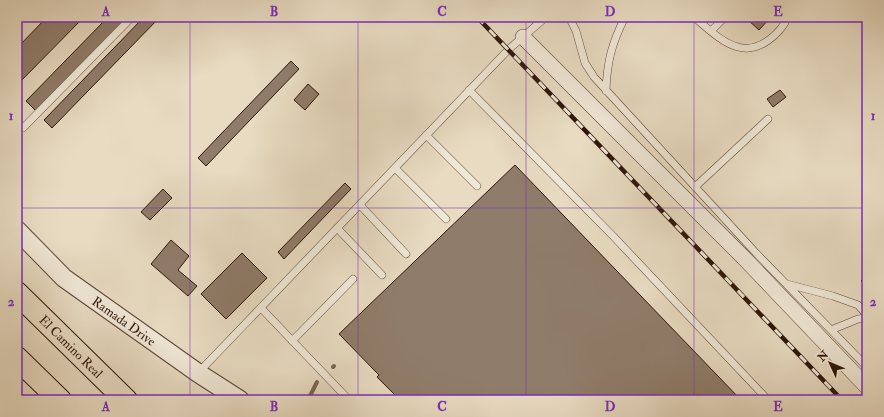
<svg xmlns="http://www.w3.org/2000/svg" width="884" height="417" font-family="'IM FELL Double Pica',serif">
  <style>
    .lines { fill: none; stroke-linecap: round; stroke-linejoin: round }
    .stream { stroke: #786453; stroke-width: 4 }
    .building { fill: #8f7c6a; stroke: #2e160a }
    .service-casing { stroke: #5c4738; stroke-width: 8 }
    .minor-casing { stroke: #5c4738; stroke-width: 16 }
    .tertiary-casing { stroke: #5c4738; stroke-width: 20 }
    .motorway-casing { stroke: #2e160a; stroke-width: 24 }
    .service { stroke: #f0e8d7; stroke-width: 7 }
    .minor { stroke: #f0e8d7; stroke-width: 15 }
    .tertiary { stroke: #f0e8d7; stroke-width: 18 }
    .motorway { stroke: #e8dbc2; stroke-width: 22 }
    .rail-casing { stroke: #2e160a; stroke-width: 4.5 }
    .rail { stroke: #f0e8d7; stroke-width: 3; stroke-dasharray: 9; stroke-linecap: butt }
    .grid { fill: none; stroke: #7b2cbf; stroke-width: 1; stroke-opacity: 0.55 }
    .labels { text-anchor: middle; stroke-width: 4; stroke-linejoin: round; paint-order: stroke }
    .street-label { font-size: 13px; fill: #2e160a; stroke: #f0e8d7 }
    .neatline { fill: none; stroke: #7b2cbf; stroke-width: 1.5 }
    .grid-label { font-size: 13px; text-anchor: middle; font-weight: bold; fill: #7b2cbf }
  </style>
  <rect width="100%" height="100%" fill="#e8dbc2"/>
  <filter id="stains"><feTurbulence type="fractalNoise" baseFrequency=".005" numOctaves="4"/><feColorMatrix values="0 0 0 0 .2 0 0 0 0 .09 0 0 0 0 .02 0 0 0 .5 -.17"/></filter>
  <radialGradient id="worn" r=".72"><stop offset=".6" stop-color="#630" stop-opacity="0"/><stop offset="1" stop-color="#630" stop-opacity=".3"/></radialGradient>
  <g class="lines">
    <path class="stream" d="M333 367 334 366
      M308 400 317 382"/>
  </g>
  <path class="building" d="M47 17H84L17 85V48Z
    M108 17H128L36 111 26 101Z
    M144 17H160L52 128 44 120Z
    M751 17H771L759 30 748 20Z
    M291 61 299 69 206 166 198 158Z
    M308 84 319 94 305 110 294 100Z
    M780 90 786 97 773 107 767 99Z
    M515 165 741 400H400L377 377 379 375 339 334Z
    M345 183 351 189 284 259 278 252Z
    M163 189 172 198 150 220 141 212Z
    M171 240 189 256 178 270 197 286 188 296 151 264Z
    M242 253 267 278 226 319 201 294Z
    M867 275V287L861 281Z"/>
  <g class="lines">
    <g class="service-casing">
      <path id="service" d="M569 17 576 31 585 63 594 77 756 253 867 367
        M694 17C706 27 722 43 738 47 759 53 780 34 788 17
        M711 31 725 17
        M469 90 614 237 768 400
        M606 91C607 61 612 43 625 17
        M17 122 23 128 132 17
        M426 135 477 186
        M395 168 446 219
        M695 187 768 119
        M360 205 406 254
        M337 228 382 275
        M787 284 833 296 858 305 867 315
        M261 308 349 400
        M831 330 858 319 867 318
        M292 341 353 279
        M198 373 509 49 546 17"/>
    </g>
    <g class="minor-casing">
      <path id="minor" d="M523 37 744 258 867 387"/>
    </g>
    <g class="tertiary-casing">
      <g id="tertiary">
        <path id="s1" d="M17 230 64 278 198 373 240 400"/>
      </g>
    </g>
    <g class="motorway-casing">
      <g id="motorway">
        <path id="s2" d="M17 293 126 400"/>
        <path d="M17 358 60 400"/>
      </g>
    </g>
    <use href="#service" class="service"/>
    <use href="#minor" class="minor"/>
    <use href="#tertiary" class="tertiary"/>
    <use href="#motorway" class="motorway"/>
    <g class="rail-casing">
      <path id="rail" d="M477 17 842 400"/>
    </g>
    <use href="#rail" class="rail"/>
  </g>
  <path class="grid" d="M190 17V400M358 17V400M526 17V400M694 17V400M17 208H867"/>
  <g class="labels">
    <g class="street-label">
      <text dy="5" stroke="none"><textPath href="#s1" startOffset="141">Ramada Drive</textPath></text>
      <text dy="5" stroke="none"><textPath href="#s2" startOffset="76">El Camino Real</textPath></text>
    </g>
  </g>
  <rect width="884" height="417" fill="none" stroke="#e8dbc2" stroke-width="44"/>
  <g transform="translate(830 363) rotate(314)" stroke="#f0e8d7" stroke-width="3" paint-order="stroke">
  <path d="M0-3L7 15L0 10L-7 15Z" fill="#2e160a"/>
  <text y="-6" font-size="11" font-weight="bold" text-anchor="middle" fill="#2e160a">N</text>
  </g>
  <rect x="22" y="22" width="840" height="373" class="neatline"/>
  <g class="grid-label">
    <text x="106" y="16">A</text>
    <text x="274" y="16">B</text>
    <text x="442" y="16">C</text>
    <text x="610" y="16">D</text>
    <text x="778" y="16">E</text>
    <text x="11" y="120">1</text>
    <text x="873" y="120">1</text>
    <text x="11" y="306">2</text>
    <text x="873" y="306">2</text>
    <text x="106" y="411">A</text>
    <text x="274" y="411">B</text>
    <text x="442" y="411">C</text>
    <text x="610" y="411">D</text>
    <text x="778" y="411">E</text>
  </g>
  <rect width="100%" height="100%" filter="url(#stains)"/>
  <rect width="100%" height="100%" fill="url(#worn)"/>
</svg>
